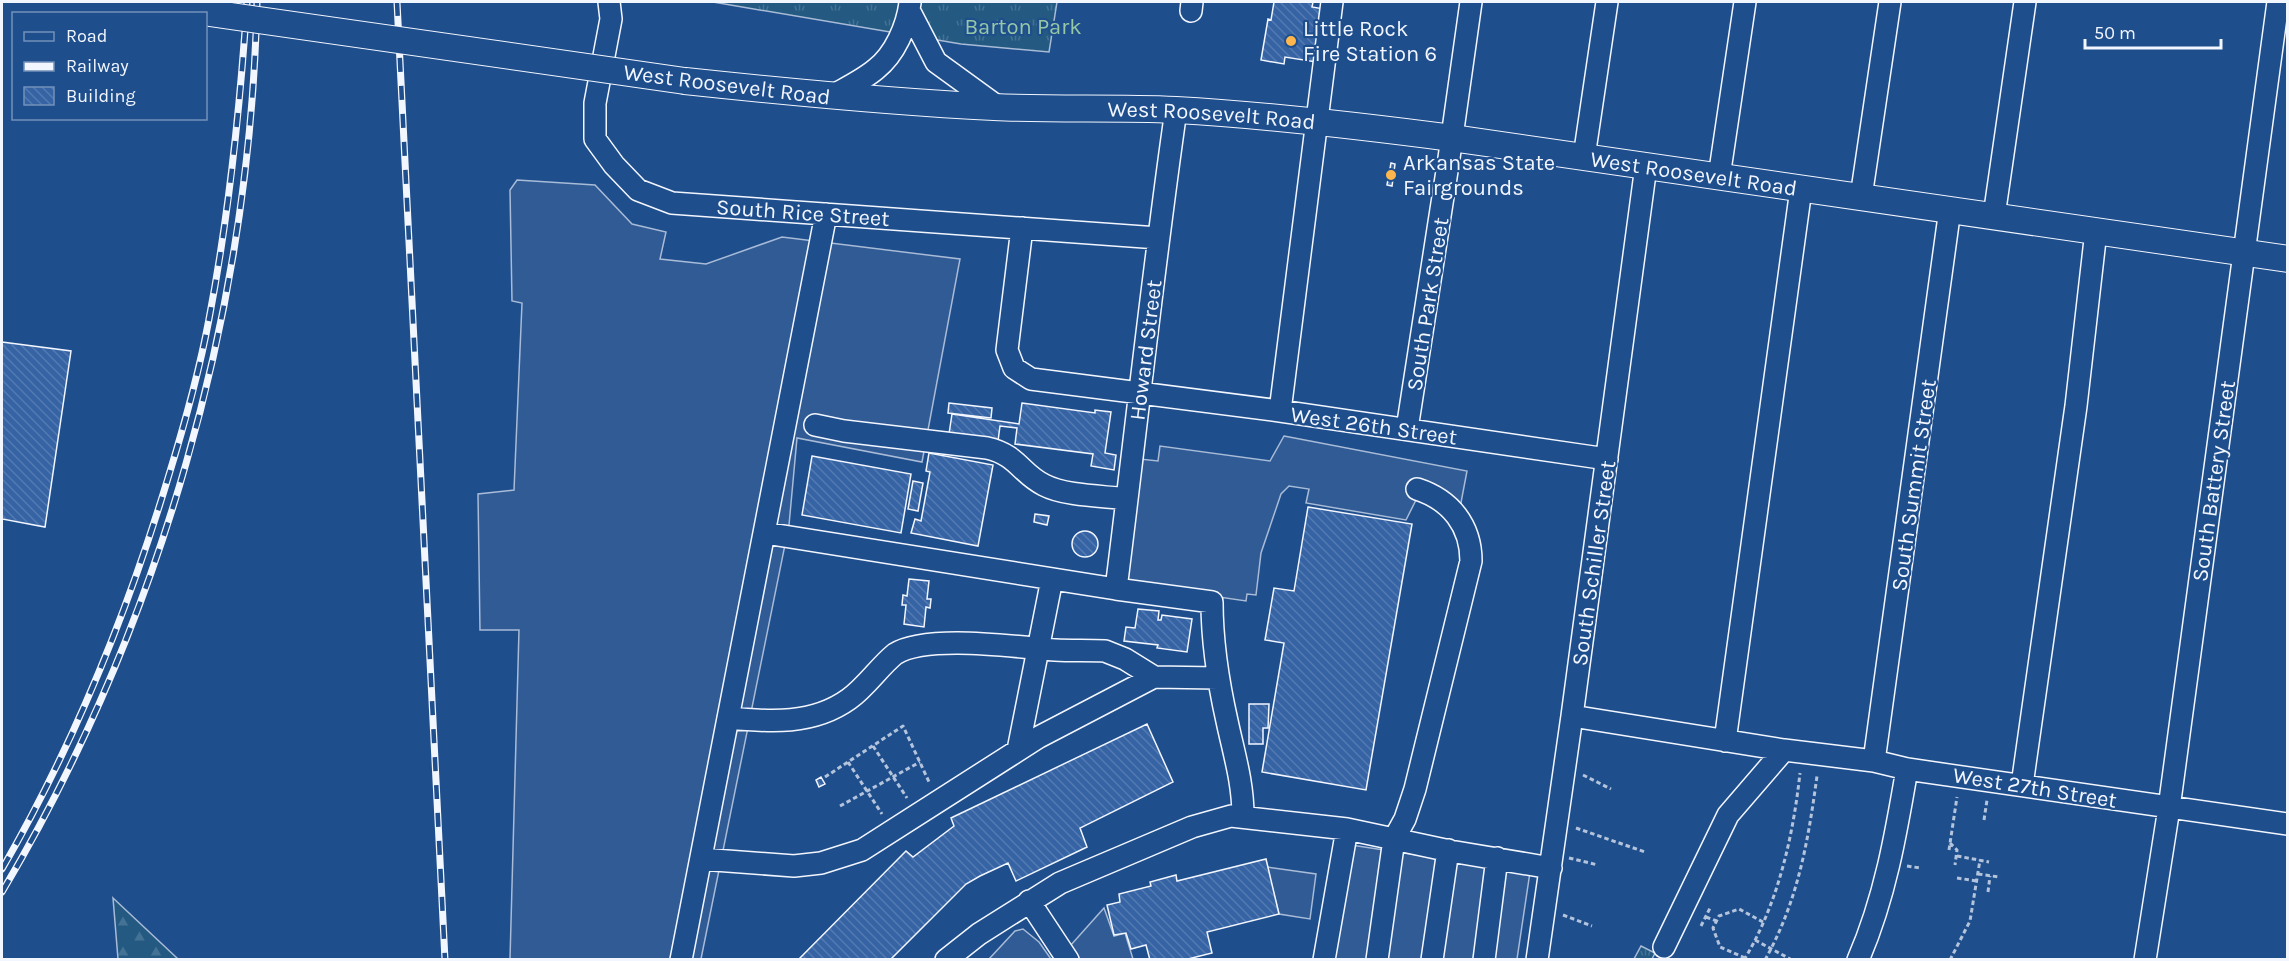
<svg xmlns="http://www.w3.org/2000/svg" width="2289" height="961" font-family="Karla,sans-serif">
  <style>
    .grass { fill: url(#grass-tufts); stroke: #a8bbd7; stroke-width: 1.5 }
    .forest { fill: url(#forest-firs); stroke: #a8bbd7; stroke-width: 1.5 }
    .parking { fill: #305b95; stroke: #a8bbd7; stroke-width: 1.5 }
    .building { fill: url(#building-back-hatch); stroke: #f2f6ff; stroke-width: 1.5 }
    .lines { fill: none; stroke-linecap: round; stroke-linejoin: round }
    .minor-casing { stroke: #f2f6ff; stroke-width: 24 }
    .major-casing { stroke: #f2f6ff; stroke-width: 28 }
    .path { stroke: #b3c4dc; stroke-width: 3; stroke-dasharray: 4.5 3; stroke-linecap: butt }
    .minor { stroke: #1f4e8c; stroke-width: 21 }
    .major { stroke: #1f4e8c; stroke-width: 26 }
    .rail-casing { stroke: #f2f6ff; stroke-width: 7 }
    .rail { stroke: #1f4e8c; stroke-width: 4.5; stroke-dasharray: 14; stroke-linecap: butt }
    .major-bridge-casing { stroke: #f2f6ff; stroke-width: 28; stroke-linecap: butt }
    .major-bridge { stroke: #1f4e8c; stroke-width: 26 }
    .poi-dot { fill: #ffb74d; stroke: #1f4e8c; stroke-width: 2 }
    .labels { text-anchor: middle; stroke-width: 4.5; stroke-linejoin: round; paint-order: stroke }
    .park-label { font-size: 22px; fill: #97c8a6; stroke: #1f4e8c }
    .poi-label { font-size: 22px; fill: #f2f6ff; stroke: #1f4e8c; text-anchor: start }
    .street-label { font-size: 22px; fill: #f2f6ff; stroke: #1f4e8c }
  </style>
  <defs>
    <pattern id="grass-tufts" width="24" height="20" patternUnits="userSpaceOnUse" patternTransform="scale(1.5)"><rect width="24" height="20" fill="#245a82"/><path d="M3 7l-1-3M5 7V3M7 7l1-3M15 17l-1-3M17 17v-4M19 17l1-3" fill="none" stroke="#447295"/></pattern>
    <pattern id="forest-firs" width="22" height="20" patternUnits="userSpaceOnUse" patternTransform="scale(1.5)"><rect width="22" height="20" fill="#245a82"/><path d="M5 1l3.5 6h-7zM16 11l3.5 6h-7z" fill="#447295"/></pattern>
    <pattern id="building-back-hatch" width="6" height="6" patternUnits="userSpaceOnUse" patternTransform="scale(1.5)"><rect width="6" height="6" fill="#3563a3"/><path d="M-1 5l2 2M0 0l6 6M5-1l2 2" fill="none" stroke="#537ab1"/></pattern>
  </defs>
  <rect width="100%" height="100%" fill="#1f4e8c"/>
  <path class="grass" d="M713 2H1057L1049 52 961 44Z
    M1641 946 1655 953 1652 959H1634Z"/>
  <path class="forest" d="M113 898 178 959H118Z"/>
  <path class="parking" d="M517 180 595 185 632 224 666 232 660 259 706 264 782 237 960 259 922 462 797 438 789 525 701 959H510L519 630H480L478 494 514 490 522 303 512 301 510 190Z
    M1284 436 1467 471 1460 508 1416 500 1406 520 1306 503 1309 489 1289 486 1281 494 1261 553 1256 595 1247 594 1246 601 1123 583 1140 459 1158 461 1160 446 1270 461Z
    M1351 845 1530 872 1517 959 1334 960Z
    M1267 867 1316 874 1310 919 1279 914Z
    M1104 908 1114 936 1125 933 1133 959H1078L1070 946Z
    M1023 929 1039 942 1051 959H989L1015 931Z"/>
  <path class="building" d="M1274 2H1313L1312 7 1324 9 1316 62 1285 57 1284 64 1261 60 1268 19 1271 20Z
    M1391 163 1395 164 1392 186 1387 185Z
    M2 342 71 351 45 527 2 519Z
    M949 403 992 408 991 418 948 413Z
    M1022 403 1095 413V410L1111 412 1105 453 1116 455 1114 470 1091 466 1093 454 1015 444 1017 428 1000 426 998 441 949 434 952 414 1019 424Z
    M929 453 993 465 978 546 911 533 915 519 921 521 930 472 926 471Z
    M812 456 911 474 901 533 802 515Z
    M913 481 923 483 918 511 908 509Z
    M1308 507 1412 524 1366 790 1262 772 1284 643 1265 640 1274 588 1294 591Z
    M1035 514 1049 516 1047 525 1034 522Z
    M1072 544a13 13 0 1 1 26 0a13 13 0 1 1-26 0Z
    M909 579 929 581 927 599H931L930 608 926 607 924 627 904 624 906 605H902L903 595 907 596Z
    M1138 609 1159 611 1158 620H1161L1162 615 1192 619 1187 652 1157 648 1158 645 1124 641 1126 627 1135 628Z
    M1249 704H1269L1268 728H1263V744H1249Z
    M1147 724 1173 782 1080 828 1087 847 1016 881 1008 863 980 876 966 884 890 960H798L906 851 913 857 954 826 951 818Z
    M821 777 825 784 819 787 816 780Z
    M1266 859 1279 914 1207 932 1212 953 1184 960H1150L1146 945 1131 949 1126 933 1114 935 1107 905 1120 902 1119 894 1151 886 1150 882 1176 875 1177 881Z"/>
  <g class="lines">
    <g class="minor-casing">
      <path id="minor" d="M609 2 611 19 595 103V139L614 165 638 190 672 203 1158 238
        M909 10 936 62 998 107
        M1191 11 1192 2
        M832 96C846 88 863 80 876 69 895 54 907 26 910 3
        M1584 157 1607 2
        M1719 177 1745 2
        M1861 197 1890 2
        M1994 216 2025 2
        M1022 228 1007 350 1014 368 1031 379 1280 411 1607 459
        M1280 411 1332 2
        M815 425 844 431 987 448C1018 455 1020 473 1044 485 1065 496 1103 496 1127 499
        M1407 429 1449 158 1471 2
        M765 533 1116 589 1212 602C1212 643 1218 681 1227 721 1234 754 1243 782 1243 816
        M1116 589C1136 430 1153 270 1176 110
        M1572 716 1784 750
        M728 718C770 722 813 725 849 699 866 687 879 667 895 654 927 634 1016 647 1055 650 1072 651 1089 650 1105 651L1125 659 1154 677 1218 678
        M1725 741 1801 189
        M1018 750 1052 579
        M1874 761 1950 209
        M2022 785 2076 406 2096 231
        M701 859 794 866 821 863 862 850 1039 737 1154 677
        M1029 901 1068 960
        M1664 947 1728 815 1784 750 1874 761 1907 769 2288 824
        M681 960 826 214
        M946 960 979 934 1060 883 1192 827 1231 816 1347 829 1450 851 1551 868
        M1324 960 1347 829
        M1377 960 1394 839 1405 819 1415 789 1471 561C1471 526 1451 500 1417 489
        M1432 960 1448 850
        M1484 960 1497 858
        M1537 960 1572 716 1646 166
        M1858 960C1885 898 1896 834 1907 769
        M2145 960 2169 808 2278 2"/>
    </g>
    <g class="major-casing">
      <g id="major">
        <path id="s1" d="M685 81C788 92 891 102 994 107 1054 110 1115 107 1176 110 1269 115 1360 126 1452 138L2288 259"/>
      </g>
    </g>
    <path class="path" d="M873 746 907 798
      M848 762 882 814
      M1583 775 1611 789
      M825 777 903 726 930 784
      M840 806 920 762
      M1984 820 1987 800
      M1576 828 1645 852
      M1950 843 1957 850 1955 865
      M1949 850 1957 797
      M1957 856 1989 862
      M1569 858 1598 865
      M1907 866 1920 868
      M1978 874 1999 877
      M1957 878 1977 881
      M1988 892 1990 876
      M1563 915 1592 926
      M1706 917 1717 921
      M1701 926 1710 908
      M1755 940 1792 960
      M1745 958 1720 947 1713 928 1719 916 1739 909 1763 922
      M1744 960C1778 904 1793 837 1800 773
      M1765 960C1798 901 1808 842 1817 776
      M1950 960 1970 921 1980 860"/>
    <use href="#minor" class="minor"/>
    <use href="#major" class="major"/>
    <g class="rail-casing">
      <path id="rail" d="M397 2 445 960
        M2 869C73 746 127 614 168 478 184 426 199 373 209 319 229 214 240 108 247 2
        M2 892C160 626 250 311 257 2"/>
    </g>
    <use href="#rail" class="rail"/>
    <g class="major-bridge-casing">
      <path id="major-bridge" d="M133 2 685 81"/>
    </g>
    <use href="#major-bridge" class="major-bridge"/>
  </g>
  <g class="poi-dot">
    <circle cx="1291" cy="41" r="6"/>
    <circle cx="1391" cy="175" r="6"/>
  </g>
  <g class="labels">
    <g class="park-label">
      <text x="1023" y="34">Barton Park</text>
    </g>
    <g class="poi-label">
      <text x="1303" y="36">Little Rock<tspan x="1303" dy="25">Fire Station 6</tspan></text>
      <text x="1403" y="170">Arkansas State<tspan x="1403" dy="25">Fairgrounds</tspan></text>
    </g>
    <g class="street-label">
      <text transform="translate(727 84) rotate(7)" y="8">West Roosevelt Road</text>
      <text dy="8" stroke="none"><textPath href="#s1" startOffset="528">West Roosevelt Road</textPath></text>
      <text dy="8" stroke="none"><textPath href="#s1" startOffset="1014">West Roosevelt Road</textPath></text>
      <text transform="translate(803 212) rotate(4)" y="8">South Rice Street</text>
      <text transform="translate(1427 304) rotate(-81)" y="8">South Park Street</text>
      <text transform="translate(1145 350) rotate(-83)" y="8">Howard Street</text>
      <text transform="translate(1374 425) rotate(8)" y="8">West 26th Street</text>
      <text transform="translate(2213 481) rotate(-82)" y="8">South Battery Street</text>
      <text transform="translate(1913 485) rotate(-82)" y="8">South Summit Street</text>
      <text transform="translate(1593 563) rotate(-82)" y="8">South Schiller Street</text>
      <text transform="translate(2035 787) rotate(9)" y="8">West 27th Street</text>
    </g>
  </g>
  <rect width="2289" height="961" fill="none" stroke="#f2f6ff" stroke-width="6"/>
  <rect x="12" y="12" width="195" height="108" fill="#1f4e8c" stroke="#7391ba" stroke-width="1.5"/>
  <rect x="24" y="32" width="30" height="9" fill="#1f4e8c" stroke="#7391ba" stroke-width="1.5"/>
  <text x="66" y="42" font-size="18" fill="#f2f6ff">Road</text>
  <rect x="24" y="62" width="30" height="9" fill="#f2f6ff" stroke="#7391ba" stroke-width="1.5"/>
  <text x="66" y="72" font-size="18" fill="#f2f6ff">Railway</text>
  <rect x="24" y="87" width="30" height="18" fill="url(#building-back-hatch)" stroke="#7391ba" stroke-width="1.5"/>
  <text x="66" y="102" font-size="18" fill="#f2f6ff">Building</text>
  <path d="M2085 39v9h136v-9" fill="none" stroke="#f2f6ff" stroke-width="3"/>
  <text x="2094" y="39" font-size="18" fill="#f2f6ff" stroke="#1f4e8c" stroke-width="4.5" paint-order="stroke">50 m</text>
</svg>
